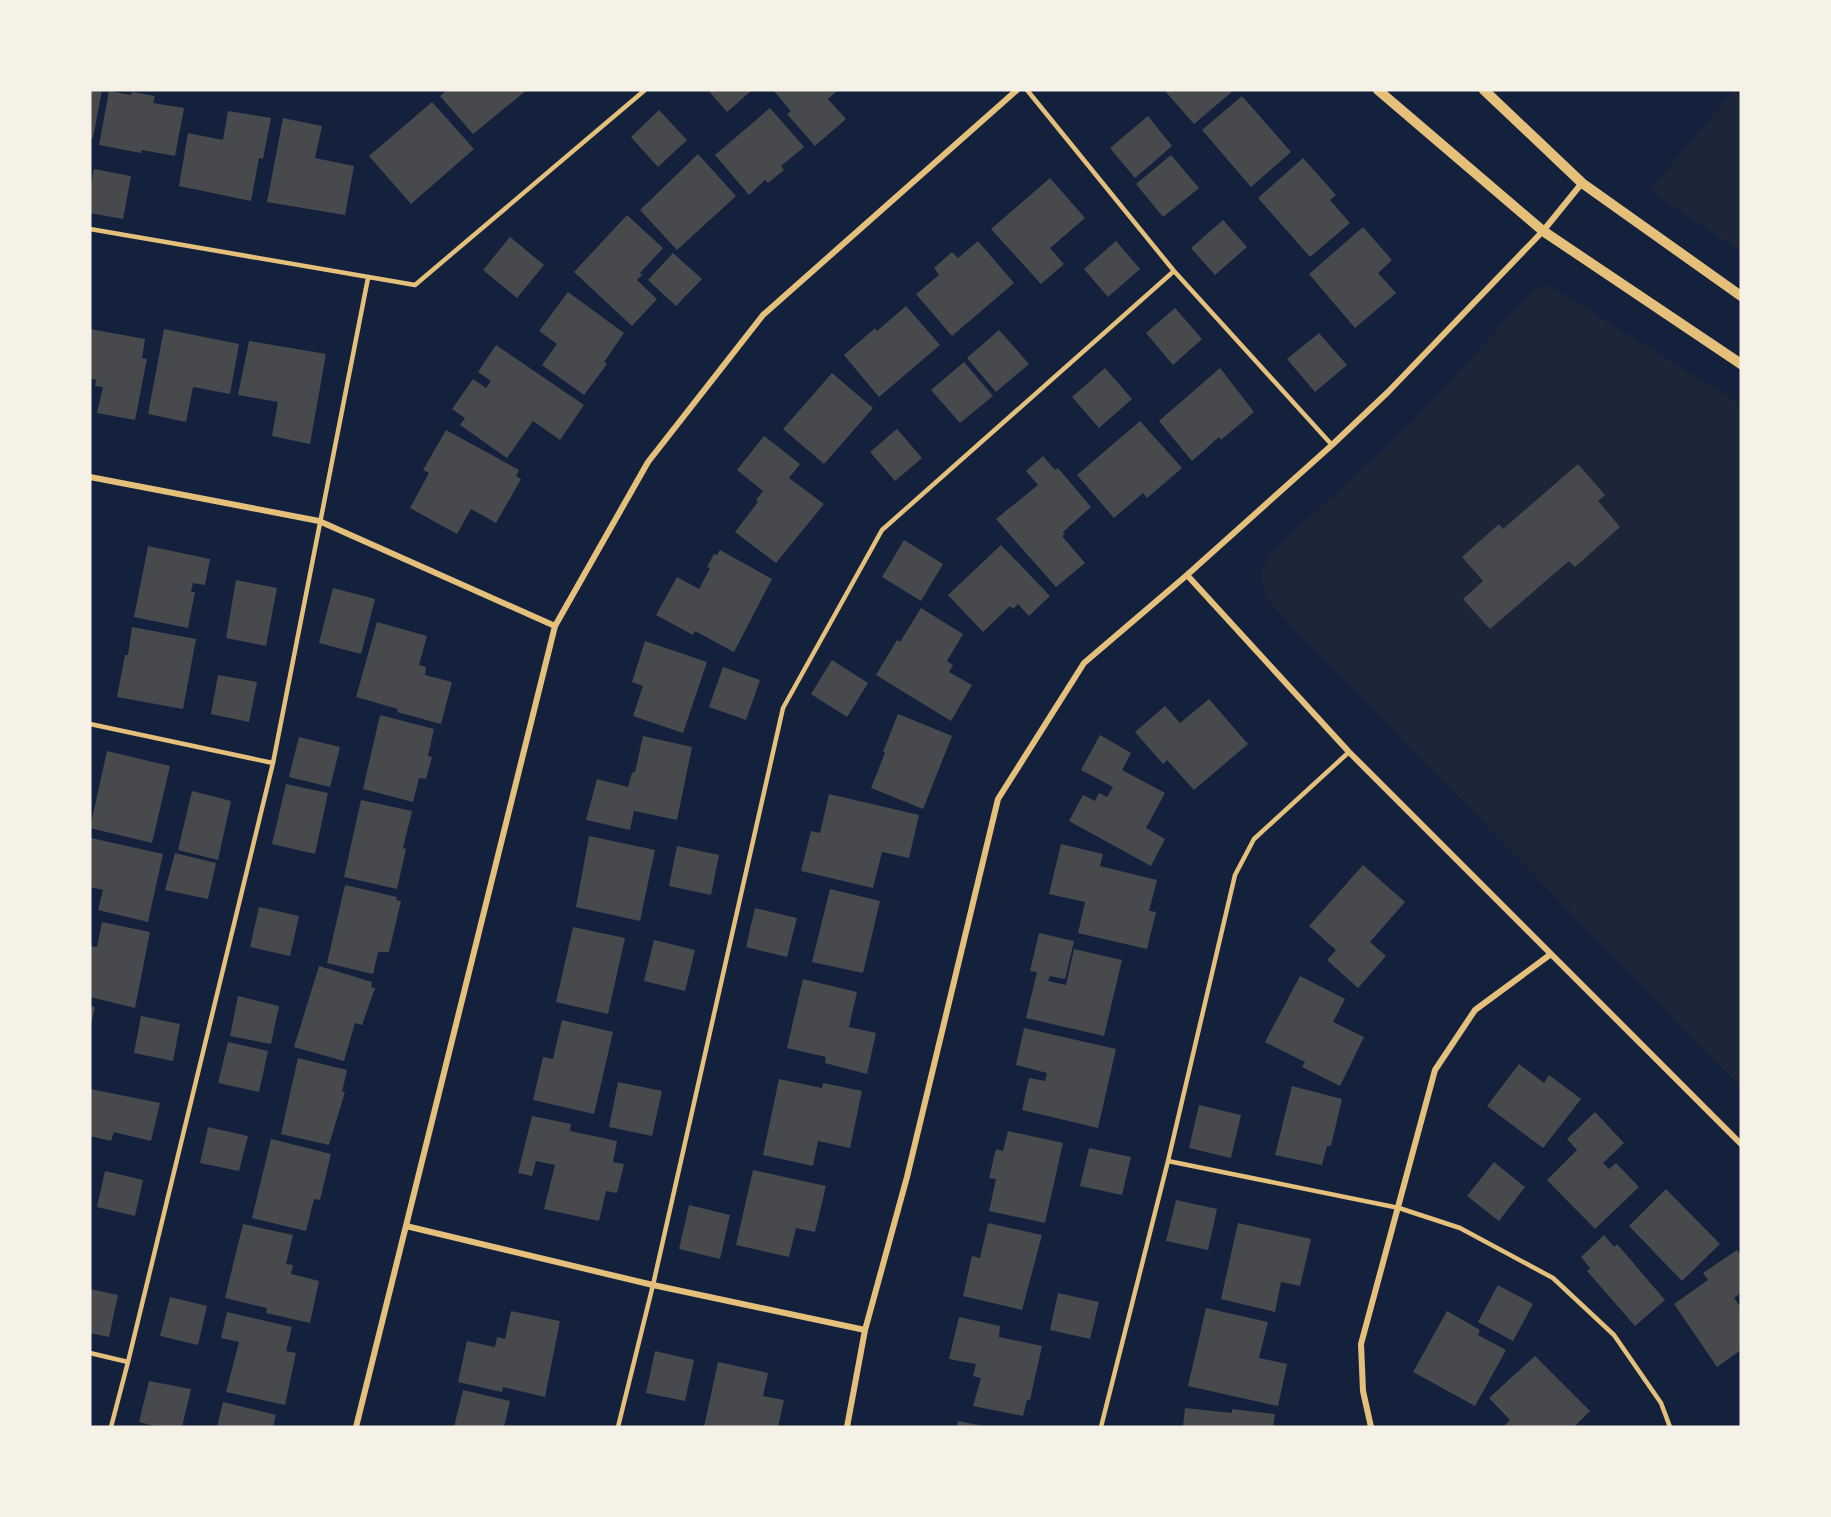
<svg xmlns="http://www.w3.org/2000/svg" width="1831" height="1517" font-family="Helvetica,sans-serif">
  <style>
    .green { fill: #1d2539 }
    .building { fill: #48494c }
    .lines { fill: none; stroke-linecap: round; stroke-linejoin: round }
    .service { stroke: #e5c07b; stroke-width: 4.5 }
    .minor { stroke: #e5c07b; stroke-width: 6 }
    .tertiary { stroke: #e5c07b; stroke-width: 10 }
  </style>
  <rect width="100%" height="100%" fill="#14213d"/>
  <path class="green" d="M1734 90H1741V252L1650 190Z
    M1550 286 1741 405V1088L1270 603C1259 576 1257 572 1275 549L1413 422 1535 288Z"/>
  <path class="building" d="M90 90H102L93 138 90 137Z
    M447 90H527L473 134 440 96Z
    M708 90H752L727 112Z
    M773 90H838L828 99 846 119 815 146 787 114 791 111Z
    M1164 90H1234L1194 124Z
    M109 91 131 95 132 92 155 96 153 103 184 108 175 156 142 150 141 153 99 145Z
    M1242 96 1291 152 1251 187 1202 130Z
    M432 102 474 149 411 204 369 156Z
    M770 108 804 147 781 166 784 170 768 183 765 180 749 195 715 155Z
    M659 110 687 140 658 167 631 137Z
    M228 111 271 118 263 159 259 158 251 201 179 186 188 133 223 140Z
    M1148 116 1172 146 1135 178 1110 148Z
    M283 118 322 126 315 158 354 166 345 215 267 202Z
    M698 154 736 196 677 250 640 210Z
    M1171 155 1199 188 1163 217 1136 184Z
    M1303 158 1336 195 1330 200 1350 223 1310 257 1258 198Z
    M94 169 131 176 123 219 90 213V189Z
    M1050 178 1085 218 1050 248 1064 264 1041 284 991 229Z
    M627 215 663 248 640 273 642 275 637 280 657 299 632 326 574 272Z
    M1223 220 1247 247 1215 275 1191 248Z
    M1363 227 1392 260 1378 273 1396 293 1355 328 1309 274Z
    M510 237 544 265 517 298 483 270Z
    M978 241 1014 283 952 336 916 294 939 275 934 268 952 252 958 258Z
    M1116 241 1140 269 1108 297 1084 269Z
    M673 253 702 279 676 306 648 280Z
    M568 292 624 333 604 362 607 364 584 395 542 365 557 344 539 331Z
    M906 306 940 345 879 397 844 355 875 328 877 331Z
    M1175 308 1202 339 1173 365 1146 333Z
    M90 329 145 339 142 358 147 359 135 420 97 413 103 387 95 386 96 380 90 378Z
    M164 329 239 344 230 394 193 387 186 422 148 414Z
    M999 330 1029 364 996 392 967 358Z
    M1319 333 1347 365 1315 392 1287 359Z
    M249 341 326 354 310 444 272 436 278 402 238 395Z
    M496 345 584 405 560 440 533 421 507 458 460 425 465 418 452 409 473 379 486 388 491 381 478 372Z
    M964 362 993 396 960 423 931 390Z
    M1105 368 1132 399 1099 428 1072 397Z
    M1220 368 1254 412 1221 440 1219 437 1192 461 1159 421Z
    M832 373 873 408 824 464 783 429Z
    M1140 421 1182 468 1147 498 1143 493 1114 518 1077 475Z
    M897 429 922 458 895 481 870 452Z
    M446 430 519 470 516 476 521 479 496 523 471 509 457 534 410 508 429 473 423 470Z
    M764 436 800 464 789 478 824 504 776 563 735 532 758 502 756 500 763 491 737 470Z
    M1043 456 1055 470 1058 468 1091 507 1063 532 1065 534 1062 536 1085 563 1056 587 996 519 1038 485 1026 471Z
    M1578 464 1605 495 1598 501 1620 527 1575 567 1569 561 1490 629 1463 599 1483 581 1462 557 1499 524 1503 529Z
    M904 540 943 564 921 601 882 577Z
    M1001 545 1050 596 1029 616 1018 604 1013 609 1010 606 983 632 948 595Z
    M148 546 210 559 205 585 193 583 191 592H195L188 628 134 617Z
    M720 550 772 579 734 652 695 631 693 635 656 615 677 577 699 589 710 568 707 567 714 554 717 555Z
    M236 580 277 588 266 646 226 638Z
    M333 588 375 599 361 654 319 643Z
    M921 608 963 634 947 661 953 665 949 672 972 685 951 721 876 675 897 640 900 642Z
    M377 622 427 636 419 665 426 667 425 675 452 682 441 724 397 712 398 709 356 697Z
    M132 627 196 639 183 709 117 697 125 655H128Z
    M645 641 707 662 683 733 633 716 643 686 632 682Z
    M832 660 868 683 847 717 811 694Z
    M723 667 760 680 746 720 709 707Z
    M218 675 257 682 249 722 211 714Z
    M1209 699 1248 744 1194 790 1167 760 1163 764 1135 732 1165 706 1180 723Z
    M898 714 952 736 923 809 871 788 885 753 883 752Z
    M380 715 434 729 428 756 432 757 426 779 419 778 413 802 363 789Z
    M1100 735 1131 753 1122 770 1165 793 1146 828 1165 839 1151 866 1069 821 1083 795 1095 801 1099 793 1107 797 1113 787 1081 770Z
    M643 736 692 747 677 820 634 811 630 830 586 820 597 779 628 787 632 773 635 772Z
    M299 737 340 747 330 787 289 777Z
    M107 751 170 766 152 843 90 828Z
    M286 784 328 793 315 854 272 844Z
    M192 791 231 801 218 860 178 850Z
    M829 794 919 815 909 858 882 852 873 888 801 871 811 831 820 833Z
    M361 800 412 811 403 848 406 849 397 889 344 877Z
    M589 836 655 850 640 921 576 907Z
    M91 838 163 854 148 922 98 910 103 890 90 887Z
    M1061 844 1103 854 1100 866 1157 880 1149 911 1156 912 1147 949 1078 933 1085 902 1049 894Z
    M677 846 719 855 711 895 669 886Z
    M175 853 216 863 208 899 165 890Z
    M1363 865 1405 902 1370 942 1386 956 1358 988 1327 960 1336 950 1309 926Z
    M345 885 397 897 396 900 401 901 389 952H378L373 974 327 963Z
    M830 889 880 901 863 973 812 962Z
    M259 907 299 916 290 956 250 947Z
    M755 908 797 918 787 957 746 947Z
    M102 922 150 932 135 1008 90 997V946L97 947Z
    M573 927 625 938 608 1014 556 1002Z
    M1039 933 1074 941 1065 979 1050 976 1048 981 1066 985 1074 949 1122 960 1104 1036 1026 1018 1037 972 1030 971Z
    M654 940 695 950 685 991 644 981Z
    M319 966 372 982 371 987 375 988 362 1025 355 1023 344 1061 294 1047Z
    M1300 976 1345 999 1333 1022 1364 1037 1340 1086 1302 1067 1305 1062 1265 1042Z
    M803 979 857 992 849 1027 876 1033 867 1074 825 1063 826 1057 787 1048Z
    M238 996 279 1006 271 1044 230 1036Z
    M90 1006 95 1007 91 1025H90Z
    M141 1016 180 1024 173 1061 134 1053Z
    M562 1020 613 1032 594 1114 533 1100 543 1057 553 1059Z
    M1024 1028 1116 1049 1098 1128 1022 1110 1029 1078 1045 1081 1047 1073 1016 1065Z
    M228 1042 268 1051 259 1092 218 1083Z
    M298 1058 347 1070 342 1092H345L329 1145 281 1134Z
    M1519 1064 1544 1083 1549 1075 1581 1099 1543 1148 1487 1106Z
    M779 1079 822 1088 823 1083 862 1091 850 1148 818 1141 813 1166 763 1155Z
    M618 1082 662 1091 652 1136 609 1127Z
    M1292 1086 1342 1099 1331 1146H1327L1322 1165 1275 1155Z
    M90 1089 160 1103 151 1141 114 1132 111 1141 90 1136Z
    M1199 1105 1241 1115 1231 1158 1189 1148Z
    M1595 1112 1624 1143 1603 1163 1609 1169 1616 1163 1639 1187 1595 1229 1547 1180 1577 1150 1567 1139Z
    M532 1116 571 1124 570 1131 617 1141 613 1162 624 1164 617 1193 606 1191 599 1221 544 1209 555 1165 536 1161 532 1176 518 1173Z
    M208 1127 248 1136 239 1171 200 1163Z
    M1008 1131 1063 1143 1045 1223 989 1211 996 1179 989 1178 996 1149 1003 1151Z
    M271 1139 331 1154 320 1200 314 1199 306 1231 252 1218Z
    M1089 1148 1131 1157 1122 1195 1080 1186Z
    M1494 1162 1525 1187 1499 1221 1467 1196Z
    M753 1170 826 1186 815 1232 796 1228 789 1257 736 1245Z
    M105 1171 143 1180 135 1216 97 1207Z
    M1666 1189 1720 1244 1682 1281 1629 1226Z
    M1176 1200 1217 1209 1208 1250 1166 1241Z
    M689 1205 730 1215 720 1259 679 1249Z
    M988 1223 1042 1235 1022 1310 963 1296 972 1256 980 1258Z
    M1238 1223 1311 1239 1300 1286 1281 1282 1275 1312 1221 1299Z
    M243 1224 293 1235 286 1264 293 1265 291 1274 319 1281 310 1323 266 1313 267 1308 225 1298Z
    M1604 1235 1614 1247 1617 1244 1665 1300 1635 1326 1587 1271 1590 1268 1581 1257Z
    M1737 1250 1741 1256V1293L1734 1298 1739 1305 1741 1304V1350L1717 1367 1674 1304 1708 1280 1703 1273Z
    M1498 1285 1533 1304 1513 1341 1478 1322Z
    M90 1289 118 1295 109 1337 90 1333Z
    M1058 1293 1099 1302 1090 1339 1050 1330Z
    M170 1297 207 1306 198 1345 160 1336Z
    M1206 1308 1268 1322 1259 1358 1287 1364 1278 1406 1188 1386Z
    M511 1311 560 1321 545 1397 503 1387 502 1392 458 1382 467 1341 495 1347 497 1337 505 1339Z
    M1447 1311 1480 1330 1478 1335 1506 1350 1475 1406 1413 1372Z
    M227 1312 292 1327 286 1351 296 1353 285 1405 226 1392 239 1342 221 1338Z
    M959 1317 1000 1326 999 1337 1042 1346 1030 1400H1027L1023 1416 973 1406 981 1378 973 1376 976 1364 949 1359Z
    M655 1351 694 1360 685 1401 646 1393Z
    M1535 1356 1590 1411 1574 1427H1506L1504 1426 1510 1420 1489 1398Z
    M718 1362 768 1373 763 1396 784 1400 778 1427H704Z
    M149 1381 191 1389 182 1427H159L139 1422Z
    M463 1390 510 1401 504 1427H454Z
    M223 1402 276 1415 273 1427H217Z
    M1185 1408 1232 1413V1409L1275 1414 1273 1427H1183Z
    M958 1421 983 1426V1427H957Z"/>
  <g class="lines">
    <path class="service" d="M1027 90 1174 271 1332 445
      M90 229 415 285 645 90
      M90 724 273 763
      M1168 1161 1399 1208 1460 1228 1553 1278 1614 1335 1661 1403 1670 1427
      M90 1353 128 1362 273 763 368 278
      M111 1427 128 1362
      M618 1427 653 1285 783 708 882 530 1174 271
      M1101 1427 1168 1161 1235 875 1254 839 1349 752"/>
    <path class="minor" d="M90 477 319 521 555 626
      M1187 575 1349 752 1741 1144
      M406 1226 653 1285 865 1330
      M356 1427 555 626 648 462 763 315 1017 90
      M847 1427 865 1330 907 1177 998 799 1084 663 1187 575 1332 445 1388 392 1543 231 1582 183
      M1371 1427 1363 1391 1361 1344 1435 1070 1475 1010 1551 954"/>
    <path class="tertiary" d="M1378 90 1543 231 1741 364
      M1484 90 1582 183 1741 296"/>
  </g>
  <rect width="1831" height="1517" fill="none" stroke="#f6f1e7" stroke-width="183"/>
</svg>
